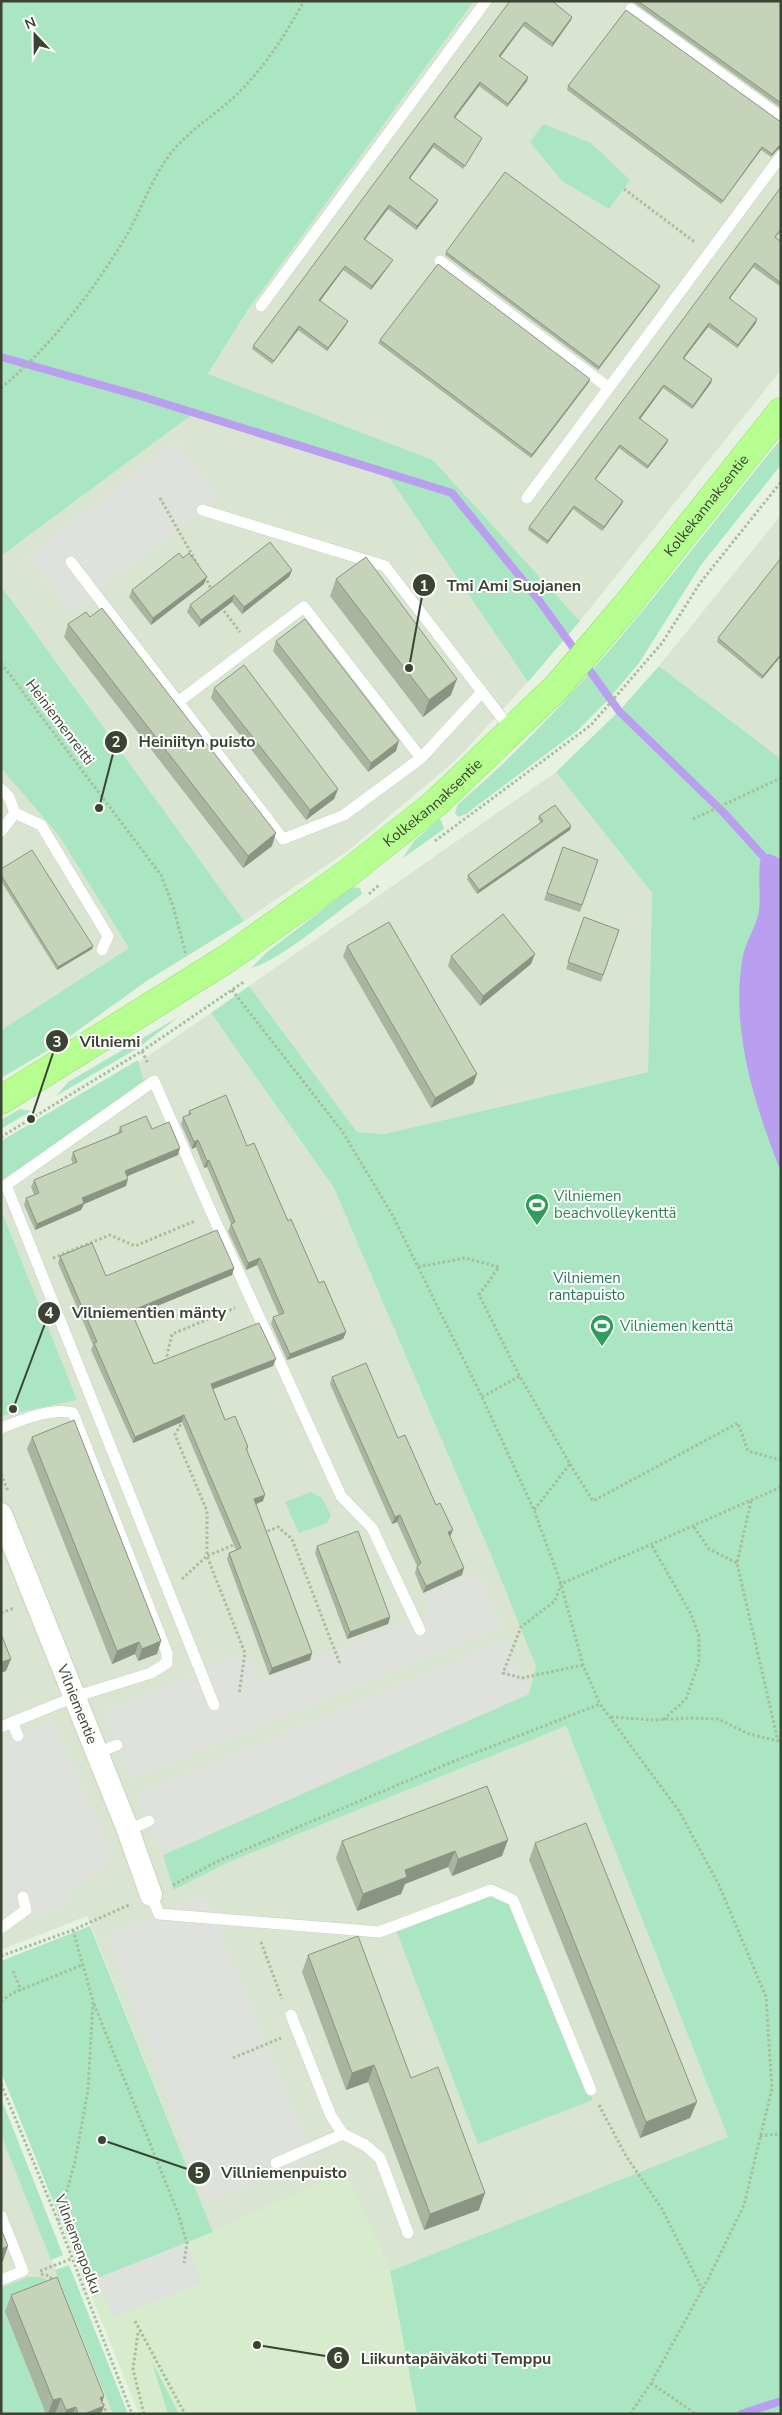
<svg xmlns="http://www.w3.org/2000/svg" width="782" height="2415" font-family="'Nunito Sans',sans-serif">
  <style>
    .residential { fill: #d9e5d1 }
    .education { fill: #d7ebcd }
    .green { fill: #abe6c2 }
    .parking { fill: #dfe2dc }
    .water { fill: #ba9eef }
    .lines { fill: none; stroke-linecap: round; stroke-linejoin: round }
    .stream { stroke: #ba9eef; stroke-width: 8 }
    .lane-casing { stroke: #c6d5bd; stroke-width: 12 }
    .street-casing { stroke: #c6d5bd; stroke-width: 24 }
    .primary-casing { stroke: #90e260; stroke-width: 29 }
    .path { stroke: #a8be97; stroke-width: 3; stroke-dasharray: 2.5 2.5; stroke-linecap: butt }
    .lane { stroke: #fff; stroke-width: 11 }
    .street { stroke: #fff; stroke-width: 22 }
    .primary { stroke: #b6fe90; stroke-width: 28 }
    .wall { fill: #a9b59f }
    .shaded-wall { fill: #8a9482 }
    .building { fill: #c5d3b9; stroke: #8a9482 }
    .labels { text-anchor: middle; stroke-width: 4; stroke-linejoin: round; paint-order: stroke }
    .street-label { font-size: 15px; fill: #3b4333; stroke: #fff }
    .leisure-label { font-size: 15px; fill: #27864d; stroke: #fff; text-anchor: start }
    .park-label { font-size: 15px; fill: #287452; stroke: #fff }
    .leader { fill: none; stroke: #3b4333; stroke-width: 2 }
    .callout-dot { fill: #3b4333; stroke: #fff; stroke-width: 2 }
    .mark-label { font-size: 15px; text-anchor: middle; font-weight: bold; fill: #fff }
    .callout-label { font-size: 16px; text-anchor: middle; font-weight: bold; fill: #3b4333; stroke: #fff; stroke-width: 4; stroke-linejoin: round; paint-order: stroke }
  </style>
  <rect width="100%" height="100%" fill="#e8f2e3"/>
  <path class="residential" d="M474 1H781V370L580 621 433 460 208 375 247 311Z
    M193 414 386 473 528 682 456 760 349 850 244 921 1 586V556Z
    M781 515V759L659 666Z
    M1 768 59 836 129 948 1 1030Z
    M556 772 652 893 648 1072 384 1134 357 1132 249 986Z
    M211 1013 334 1188 491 1555 536 1665 529 1694 175 1890 229 1862 566 1726 728 2137 390 2271 345 2172 213 2232 87 1916 1 1950V1156Z
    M1 2135 97 2371 113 2414H1Z"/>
  <path class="education" d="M345 2172 390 2271 417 2414H139L86 2283 213 2232Z"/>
  <path class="green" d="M1 1H474L247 311 208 374 433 460 580 621 528 682 386 473 193 414 1 556Z
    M543 124 591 143 630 180 609 209 562 181 530 142Z
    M781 439V465L701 565 639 663 608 700 577 731 466 814 458 817 455 813 458 804C582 699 678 564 781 439Z
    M1 586 244 921 148 980 59 1044 1 1078V1030L129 948 59 836 1 768Z
    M659 666 781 759V2414H417L390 2271 728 2137 566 1726 229 1862 174 1890 163 1855 529 1694 536 1666 491 1555 334 1188 211 1013 249 986 357 1132 384 1134 648 1072 652 893 556 772 619 711Z
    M439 819 441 820 444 829 403 858 414 841Z
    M352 887 360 888 362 894C335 913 280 961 251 968L267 952Z
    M180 1016 138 1048 56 1096 68 1082Z
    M138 1060 144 1082 1 1181V1141Z
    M20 1109 31 1111 1 1129V1120Z
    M1 1210 77 1400 1 1416Z
    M311 1492 322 1498 331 1515 327 1523 299 1533 285 1502Z
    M484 1896 511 1901 593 2100 478 2144 396 1930Z
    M90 1926 213 2232 86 2283 1 2072V1961Z
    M1 2098 63 2255 51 2260 1 2135Z
    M69 2265 128 2414H113L55 2270Z
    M28 2277H39L46 2279 51 2294 5 2312 11 2328 19 2326V2346L46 2414H1V2288Z
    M152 2362 179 2414H168Z"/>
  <path class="parking" d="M176 441 219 497 71 612 28 556Z
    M479 1573 501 1627 131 1780 103 1712 245 1653 258 1682 429 1611 424 1596Z
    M505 1640 529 1694 163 1855 137 1795Z
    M54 1721 115 1861 67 1891 68 1904 40 1916H1V1744Z
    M205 1895 313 2159 206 2202 107 1936Z
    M187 2243 202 2283 113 2318 97 2278Z"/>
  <path class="water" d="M770 854 781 859V1172C755 1106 731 1032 742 961 744 944 756 928 759 911 761 897 757 864 762 855Z"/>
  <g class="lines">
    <path class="stream" d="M1 357 140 396 452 493 538 599 619 711 724 813 762 855
      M741 2414 781 2401"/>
    <g class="lane-casing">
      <path id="lane" d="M631 9 781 117
        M440 261 609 388
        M261 306 486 1
        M527 498 781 156
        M202 510 385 566 512 731
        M71 562 283 839 344 815 421 758 481 693
        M178 702 304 607 421 758
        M1 789 9 797 15 813 1 831
        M15 813 41 825 108 936 102 950
        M1 1428C22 1420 51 1407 73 1413L167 1653V1663L151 1673 74 1697 1 1727
        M214 1705 6 1185 154 1081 212 1214 341 1496 372 1528 420 1630
        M12 1722 18 1736
        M97 1753 117 1745
        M128 1830 149 1821
        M151 1895 159 1914 379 1932 491 1890 513 1900 591 2090
        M1 1928 26 1910 23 1897
        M291 2015 331 2116 343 2134 365 2145 380 2158 408 2233
        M276 2163 343 2134
        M1 2216 23 2271 1 2280"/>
    </g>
    <g class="street-casing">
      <g id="street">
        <path id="s1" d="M1 1514 128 1830 151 1895"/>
      </g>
    </g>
    <g class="primary-casing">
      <g id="primary">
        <path id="s2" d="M1 1100 228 958 348 873 436 803 558 686 626 606 781 412"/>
      </g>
    </g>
    <path class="path" d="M624 189 696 243
      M1 388C51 346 90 295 124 240 140 213 150 182 168 157 185 133 211 118 233 98 263 70 284 37 304 1
      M160 498 199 567
      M205 576 212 591
      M221 607 240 632
      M1 663 161 875 173 906 186 955
      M693 819 781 778
      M435 841 591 725 662 643 700 583 781 482
      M369 894 379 885
      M232 990 342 1131 393 1216 482 1397 534 1510 561 1584 583 1665 600 1704 679 1811 719 1885 766 1997 772 2088 744 2205 708 2279 651 2383 630 2414
      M142 1051 148 1064
      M1 1137 142 1051 245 981
      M53 1258 110 1235 135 1246 195 1221
      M418 1267 465 1258 499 1267 479 1295 518 1373 570 1464 534 1510
      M169 1361 167 1356 172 1334 235 1308
      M482 1397 520 1376
      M183 1420 175 1435 207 1511V1556L236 1544
      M570 1464 593 1501 738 1423 748 1451 781 1460
      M1 1474 8 1491
      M751 1501 737 1563 778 1741 781 1746
      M694 1527 709 1549 737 1563
      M263 1533 278 1527 292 1539 340 1664
      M652 1546 691 1614 699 1636V1662L686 1699 663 1720
      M182 1579 207 1556 245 1653 239 1694
      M1 1613 14 1608
      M583 1665 522 1678 503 1673 521 1627 555 1601 561 1584 781 1487
      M611 1717 654 1720 690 1718 718 1719 749 1734 778 1741
      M173 1885 218 1861 452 1762 600 1704
      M261 1942 282 1999
      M1 1956 73 1930 131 1904
      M13 1971 21 1990
      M1 2001 15 1992 82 1965
      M94 2004 178 2213 187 2243 184 2263
      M233 2058 281 2038
      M1 2084 58 2221 132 2414
      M599 2105 626 2156 662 2209 702 2289
      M760 2136 781 2134
      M58 2221 75 2162 88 2090 93 2001 73 1930
      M40 2271 71 2259
      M41 2274 50 2276 53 2282
      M135 2321 185 2414
      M138 2333 133 2369 144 2414
      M651 2383 696 2414
      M101 2399 107 2414"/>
    <use href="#lane" class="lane"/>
    <use href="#street" class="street"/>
    <use href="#primary" class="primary"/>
  </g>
  <path class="wall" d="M510 1 572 17 571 20 552 47 523 26 500 57 528 77 527 81 507 107 479 86 455 118 482 138 481 141 463 169 433 147 410 178 437 203 416 230 388 209 365 239 391 263 371 290 343 270 320 301 348 321 346 325 327 351 298 330 272 364 252 349 253 346Z
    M634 1H781V108L633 2Z
    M568 86 778 120 781 121V150L778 149 771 157 761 150 721 204 567 90Z
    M781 187V231L775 238 781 242V287L753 267 730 298 756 323 737 348 708 327 684 358 712 379 711 383 692 409 663 388 640 419 668 440 667 443 647 469 619 448 595 480 623 501 622 504 602 531 573 509 547 544 528 530 529 527Z
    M446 252 658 290 598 370 445 255Z
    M380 340 589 382 531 458 378 343Z
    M781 558V656L762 679 717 642 718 638Z
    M292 570 289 577 242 614 232 602 199 627 187 612 190 605Z
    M336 579 451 695 423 717 330 596Z
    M204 584 151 625 129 597 132 590Z
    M68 624 272 846 243 868 64 637Z
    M276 641 396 751 368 772 273 651Z
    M214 688 338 789 334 799 306 820 211 698Z
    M539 816 571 826 570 830 477 894 467 879 468 875 541 823 538 819Z
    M563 847 598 860 580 912 544 900Z
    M1 869 92 949 57 970 1 881Z
    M584 917 619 930 601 982 566 969Z
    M347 946 477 1074 473 1084 431 1108 343 956Z
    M451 956 531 964 480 1006 448 966Z
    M189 1111 247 1146 288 1221 319 1283 346 1332 343 1339 287 1360 271 1324 273 1317 279 1315 257 1265 246 1270 228 1231 231 1224 207 1167 204 1168 196 1147 192 1149 181 1124 183 1117 188 1115Z
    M120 1127 152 1129 178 1155 127 1176 126 1186 84 1204 81 1210 35 1230 24 1205 26 1198 34 1195 31 1187 34 1180 73 1164 71 1159 73 1152 118 1133Z
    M60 1256 106 1276 234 1268 232 1275 133 1316 154 1364 273 1366 213 1389 225 1420 248 1447 247 1451 263 1501 256 1504 312 1653 310 1660 269 1675 227 1559 229 1553 236 1550 182 1422 133 1443 91 1350 93 1345 58 1263Z
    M332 1377 398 1438 450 1537 462 1575 423 1593 415 1573 417 1566 397 1522 392 1524 330 1384Z
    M32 1437 161 1641 157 1654 138 1661 135 1654 112 1664 27 1449Z
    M317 1546 390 1617 388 1624 347 1639 315 1553Z
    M487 1786 502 1856 452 1876 448 1867 405 1884 401 1894 357 1911 336 1858 342 1841Z
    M535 1843 690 2118 640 2138 529 1860Z
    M308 1955 411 2078 479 2210 424 2230 368 2082 346 2090 302 1972Z
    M11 2295 104 2396 102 2402 104 2406 101 2414H46L5 2312Z"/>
  <path class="shaded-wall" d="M572 17 571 20 552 47 553 43Z
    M525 22 523 26 498 60 499 56Z
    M528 77 527 81 507 107 508 104Z
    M480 82 479 86 453 120 454 117Z
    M434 143 433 147 408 181 409 178Z
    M779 146H781V150L778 149 771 157 772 154Z
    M762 147 761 150 721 204 723 201Z
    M438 200 437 203 416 230 417 226Z
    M389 205 388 209 363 242 364 239Z
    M393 260 391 263 371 290 372 286Z
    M755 263 753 267 728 301 729 298Z
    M345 266 343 270 318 304 319 300Z
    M660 286 658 290 598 370 599 367Z
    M757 319 756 323 737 348 738 345Z
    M348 321 346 325 327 351 328 348Z
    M709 323 708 327 682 361 683 358Z
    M299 326 298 330 272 364 274 361Z
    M590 379 589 382 531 458 532 455Z
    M712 379 711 383 692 409 693 406Z
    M664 385 663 388 638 422 639 418Z
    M668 440 667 443 647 469 648 466Z
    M620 445 619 448 593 483 595 479Z
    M623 501 622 504 602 531 604 527Z
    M574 506 573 509 547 544 548 541Z
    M292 570 289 577 242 614 244 607Z
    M207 577 204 584 151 625 153 618Z
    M234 595 232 602 199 627 201 620Z
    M781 654V656L762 679 763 676Z
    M457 679 451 695 423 717 429 700Z
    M399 741 396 751 368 772 371 763Z
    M338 789 334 799 306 820 310 810Z
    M571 826 570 830 477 894 479 890Z
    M276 833 272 846 243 868 248 856Z
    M93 946 92 949 57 970 58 967Z
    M535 954 531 964 480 1006 483 996Z
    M477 1074 473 1084 431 1108 435 1098Z
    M198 1140 196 1147 192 1149 194 1142Z
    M180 1148 178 1155 123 1178 125 1171Z
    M209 1160 207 1167 204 1168 207 1161Z
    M128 1179 126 1186 84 1204 81 1210 35 1230 37 1224 82 1198Z
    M260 1258 257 1265 246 1270 248 1263Z
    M234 1268 232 1275 128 1318 131 1311Z
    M346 1332 343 1339 287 1360 290 1354Z
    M276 1359 273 1366 208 1391 211 1384Z
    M184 1415 182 1422 133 1443 135 1437Z
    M265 1495 263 1501 252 1506 254 1499Z
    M400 1515 397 1522 392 1524 395 1517Z
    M453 1530 450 1537 448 1532Z
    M464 1568 462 1575 423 1593 426 1586Z
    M390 1617 388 1624 347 1639 350 1632Z
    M161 1641 157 1654 138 1661 142 1649Z
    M139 1642 135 1654 112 1664 117 1651Z
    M312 1653 310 1660 269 1675 272 1668Z
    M11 1659 6 1671 1 1673V1662Z
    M508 1840 502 1856 452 1876 458 1859Z
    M455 1851 448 1867 405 1884 401 1894 357 1911 363 1894 405 1870Z
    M374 2065 368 2082 346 2090 352 2073Z
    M697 2102 690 2118 640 2138 646 2122Z
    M485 2193 479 2210 424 2230 430 2214Z
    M8 2246 3 2261H1V2249Z
    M104 2396 100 2408 104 2406 101 2414H84L100 2398Z
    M61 2398 55 2414H48L53 2400Z
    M76 2407 73 2414H65L66 2410Z"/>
  <path class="building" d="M510 1H552L572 17 553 43 525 22 499 56 528 77 508 104 480 82 454 117 482 138 465 166 434 143 409 178 438 200 417 226 389 205 364 239 393 260 372 286 345 266 319 300 348 321 328 348 299 326 274 361 253 346Z
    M638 1H781V103Z
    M626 10 778 120 781 121V146H779L772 154 762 147 723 201 568 86Z
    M505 172 660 286 599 367 446 252Z
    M781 187V229L775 237 781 242V283L755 263 729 298 757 319 738 345 709 323 683 358 712 379 693 406 664 385 639 418 668 440 648 466 620 445 595 479 623 501 604 527 574 506 548 541 529 527Z
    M438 264 590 379 532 455 380 340Z
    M270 542 292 570 244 607 234 595 201 620 190 605Z
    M179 553 183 558 189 553 207 577 153 618 132 590Z
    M366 557 457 679 429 700 336 579Z
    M781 558V654L763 676 718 638Z
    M102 608 276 833 248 856 68 624 86 612 90 617Z
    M305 619 399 741 371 763 276 641Z
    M244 665 338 789 310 810 214 688Z
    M555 805 571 826 479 890 468 875 543 821 539 816Z
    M563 847 598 860 582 905 547 893Z
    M32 850 93 946 58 967 1 875V869Z
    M503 914 535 954 483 996 451 956Z
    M584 917 619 930 603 975 568 962Z
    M389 922 477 1074 435 1098 347 946Z
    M226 1095 247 1146 254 1143 288 1221 291 1219 319 1283 324 1281 346 1332 290 1354 273 1317 284 1313 260 1258 248 1263 231 1224 235 1222 209 1160 207 1161 198 1140 194 1142 183 1117 191 1114 189 1111Z
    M146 1116 152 1129 169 1122 180 1148 125 1171 128 1179 82 1198 84 1203 37 1224 26 1198 39 1193 34 1180 77 1162 73 1152 122 1132 120 1127Z
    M217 1230 234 1268 131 1311 154 1364 259 1323 276 1359 211 1384 225 1420 235 1416 248 1447 246 1448 265 1495 254 1499 312 1653 272 1668 229 1553 241 1548 184 1415 135 1437 94 1343 97 1342 60 1256 92 1243 106 1276Z
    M366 1363 398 1438 405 1435 436 1505 440 1503 453 1530 448 1532 464 1568 426 1586 417 1567 421 1563 400 1515 395 1517 332 1377Z
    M74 1420 161 1641 142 1649 139 1642 117 1651 32 1437Z
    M358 1531 390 1617 350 1632 317 1546Z
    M1 1634 11 1659 1 1662Z
    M487 1786 508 1840 458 1859 455 1851 405 1870 407 1877 363 1894 342 1841Z
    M586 1823 697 2102 646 2122 535 1843Z
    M358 1936 411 2078 438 2067 485 2193 430 2214 374 2065 352 2073 308 1955Z
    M1 2229 8 2246 1 2249Z
    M57 2277 104 2396 100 2398 104 2406 84 2414H78L76 2407 66 2410 61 2398 53 2400 11 2295Z"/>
  <defs>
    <g id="stadium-pin" transform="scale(1.25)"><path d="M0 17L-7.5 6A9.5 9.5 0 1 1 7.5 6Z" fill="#2e9e5b" stroke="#fff"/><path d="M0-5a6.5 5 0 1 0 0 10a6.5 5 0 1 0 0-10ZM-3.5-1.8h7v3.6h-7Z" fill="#fff"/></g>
  </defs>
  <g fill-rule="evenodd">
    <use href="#stadium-pin" x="537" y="1205"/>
    <use href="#stadium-pin" x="602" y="1326"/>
  </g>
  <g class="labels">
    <g class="street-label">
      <text dy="5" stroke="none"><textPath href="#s2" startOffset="930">Kolkekannaksentie</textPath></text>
      <text transform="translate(60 722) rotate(53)" y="5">Heiniemenreitti</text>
      <text dy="5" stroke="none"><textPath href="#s2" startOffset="525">Kolkekannaksentie</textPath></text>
      <text dy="5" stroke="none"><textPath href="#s1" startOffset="205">Vilniementie</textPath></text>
      <text transform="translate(78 2244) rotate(69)" y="5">Vilniemenpolku</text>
    </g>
    <g class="leisure-label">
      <text x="554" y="1201">Vilniemen<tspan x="554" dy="17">beachvolleykenttä</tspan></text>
      <text x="620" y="1331">Vilniemen kenttä</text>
    </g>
    <g class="park-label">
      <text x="587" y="1283">Vilniemen<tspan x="587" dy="17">rantapuisto</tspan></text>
    </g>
  </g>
  <path class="leader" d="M409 668L424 585M99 808L116 742M31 1119L57 1041M13 1409L49 1313M102 2140L199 2173M257 2345L338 2358"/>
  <g class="callout-dot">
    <circle cx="409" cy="668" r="5"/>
    <circle cx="99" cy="808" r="5"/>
    <circle cx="31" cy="1119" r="5"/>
    <circle cx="13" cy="1409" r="5"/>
    <circle cx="102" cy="2140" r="5"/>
    <circle cx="257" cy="2345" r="5"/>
    <circle cx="424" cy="585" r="12"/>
    <circle cx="116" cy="742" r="12"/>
    <circle cx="57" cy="1041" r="12"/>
    <circle cx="49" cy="1313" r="12"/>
    <circle cx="199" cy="2173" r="12"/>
    <circle cx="338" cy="2358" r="12"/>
  </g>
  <g class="mark-label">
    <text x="424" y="591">1</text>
    <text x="116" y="747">2</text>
    <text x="57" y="1047">3</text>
    <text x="49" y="1318">4</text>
    <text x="199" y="2178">5</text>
    <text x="338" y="2363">6</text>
  </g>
  <g class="callout-label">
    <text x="514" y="591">Tmi Ami Suojanen</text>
    <text x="197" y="747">Heiniityn puisto</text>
    <text x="110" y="1047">Vilniemi</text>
    <text x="149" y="1318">Vilniementien mänty</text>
    <text x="284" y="2178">Villniemenpuisto</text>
    <text x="456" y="2364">Liikuntapäiväkoti Temppu</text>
  </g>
  <rect width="782" height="2415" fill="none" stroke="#3b4333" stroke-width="5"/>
  <g transform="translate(35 35) rotate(338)" stroke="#ffffff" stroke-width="4" paint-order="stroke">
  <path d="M0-4L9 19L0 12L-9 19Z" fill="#3b4333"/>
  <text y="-8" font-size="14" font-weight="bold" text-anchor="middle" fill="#3b4333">N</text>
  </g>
</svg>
